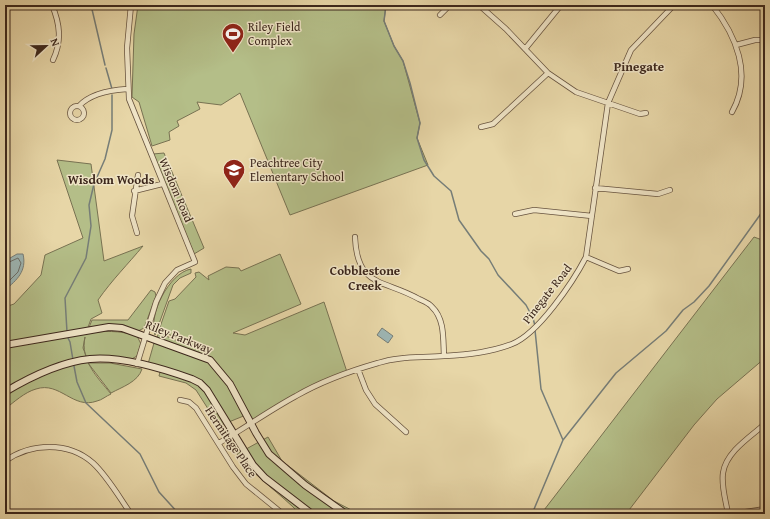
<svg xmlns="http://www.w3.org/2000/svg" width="770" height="519" font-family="'Gentium Book Plus',serif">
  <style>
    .green { fill: #b4be88; stroke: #787252 }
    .water { fill: #9db6b4; stroke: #767d77 }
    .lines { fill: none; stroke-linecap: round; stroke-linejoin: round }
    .shore { stroke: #6c6e68; stroke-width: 1 }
    .stream { stroke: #767d77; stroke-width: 1.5 }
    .street-casing { stroke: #67533f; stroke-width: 6 }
    .secondary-casing { stroke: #3c271c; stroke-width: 8 }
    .street { stroke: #efe4c6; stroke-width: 4.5 }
    .secondary { stroke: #efe4c6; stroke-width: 6 }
    .labels { text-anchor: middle; stroke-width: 3; stroke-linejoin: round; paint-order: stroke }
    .poi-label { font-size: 12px; fill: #3c271c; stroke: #efe4c6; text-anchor: start }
    .street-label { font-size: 12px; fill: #3c271c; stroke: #efe4c6 }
    .neighbourhood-label { font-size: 13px; font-weight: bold; fill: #3c271c; stroke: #efe4c6 }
  </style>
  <rect width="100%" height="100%" fill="#e7d6a7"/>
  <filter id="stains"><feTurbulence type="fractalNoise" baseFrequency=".005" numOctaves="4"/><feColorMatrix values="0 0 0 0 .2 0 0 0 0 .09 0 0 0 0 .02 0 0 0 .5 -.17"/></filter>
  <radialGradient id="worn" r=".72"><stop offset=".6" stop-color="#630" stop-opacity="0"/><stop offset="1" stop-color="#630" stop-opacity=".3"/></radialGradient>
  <path class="green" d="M138 5H386L384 21 394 46 403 61 420 123 417 138 428 165 290 215 240 93 221 105 197 102 200 109 177 121 179 126 169 132 170 140 152 146 139 102 132 97 134 34Z
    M164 153 204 248 194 254 153 154Z
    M57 160 91 164 104 261 143 246C128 264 112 280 98 300L102 313 91 319 86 333C104 331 119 330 137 336L141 344 137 356 128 361 87 358 83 348 85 337C80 360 97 377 111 394 106 396 102 400 97 401 73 410 60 381 36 389 25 392 14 402 5 409V307L14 304 41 275 45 255 83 238Z
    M754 237 765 241V358L717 399 694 425 626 514H541Z
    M280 254 301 304 233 333 245 335 324 302 347 372 302 393 251 425 246 415 219 426 196 390 186 383 159 376 161 368 148 364 154 343 161 345 157 337 159 333 185 344 188 343 159 330 169 301 175 299 196 277 195 273 199 272 209 280 208 276 226 267 239 268 241 271Z
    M191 269V273L180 278 173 285 155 335C148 315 169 273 191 269Z
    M151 290 155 292 156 296 144 328 138 331 117 326 88 330 92 320H128Z
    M88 363H110L142 369C138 382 122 387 111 393Z
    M268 437 282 461 334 501 359 514H300C279 492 257 479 237 454Z"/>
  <path class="water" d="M17 254H23C27 271 17 280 5 290V261Z
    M382 328 393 336 388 343 377 335Z"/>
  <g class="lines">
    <path class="shore" d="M5 264 18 258 21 263 18 272 5 285"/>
    <path class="stream" d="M91 5 105 65
      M386 5 384 21 394 46 403 61 410 83 420 123 417 138 424 160 434 176 451 191 459 220 481 251 489 259 498 275 526 305 533 318 535 326
      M106 68 112 89
      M535 330 541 389 563 440
      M67 332 65 298 86 258 91 226 89 205 94 184 105 159 112 130V95
      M67 336 70 342 73 360
      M74 366 77 382 86 403 140 454 159 492 179 514
      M532 514 563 440 616 373 666 331 683 310 694 302 709 286 765 208"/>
    <g class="street-casing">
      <path id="street" d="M52 5C60 24 62 41 53 60
        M131 5 127 48 129 99 195 262 177 270 165 283 156 302 137 364
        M479 5 506 29 548 73 576 92 640 114 646 113
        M712 5C736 35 753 75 732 112
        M440 15 450 5
        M736 45 755 40H765
        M525 49 561 5
        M70 113a7 7 0 1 1 14 0a7 7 0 1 1-14 0Z
        M79 106C90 94 111 90 127 89
        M481 127 493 124 548 73
        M595 188 658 194 670 190
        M134 191 162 184
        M515 214 534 210 592 216
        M137 233 132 216 138 175
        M355 237C357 288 384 279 419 299 423 301 429 303 432 307 445 319 443 340 444 356
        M586 257 619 271 628 269
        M358 369 366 390 375 404 406 432
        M180 400 189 402 196 408 233 467 246 484 283 514
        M219 443C245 428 270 410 296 396 322 381 350 371 378 363 399 356 421 358 444 356 466 355 491 352 512 344 538 334 573 282 586 257L608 103 631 50 674 5
        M5 461C31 443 68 441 93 463 108 477 119 497 131 514
        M728 514C726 501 721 486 723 473 726 452 750 437 765 424
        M732 514 765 509"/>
    </g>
    <g class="secondary-casing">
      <path id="secondary" d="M5 345 109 327 122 328 210 360 230 384 256 433 269 454 305 485 346 514
        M5 392C30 377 61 362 90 359 120 356 164 369 192 379L200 383 207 390 253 465 265 478 312 514"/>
    </g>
    <use href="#street" class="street"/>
    <use href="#secondary" class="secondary"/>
  </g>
  <defs>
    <g id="stadium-pin" transform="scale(1.15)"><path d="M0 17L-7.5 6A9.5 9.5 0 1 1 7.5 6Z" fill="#8f2418" stroke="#efe4c6"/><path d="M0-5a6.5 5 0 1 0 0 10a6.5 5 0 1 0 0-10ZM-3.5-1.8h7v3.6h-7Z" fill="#fff"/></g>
    <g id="school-pin" transform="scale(1.15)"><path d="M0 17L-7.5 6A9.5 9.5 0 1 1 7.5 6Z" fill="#8f2418" stroke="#efe4c6"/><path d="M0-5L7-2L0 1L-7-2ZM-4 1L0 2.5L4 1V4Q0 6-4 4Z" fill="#fff"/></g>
  </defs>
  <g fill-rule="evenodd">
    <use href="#stadium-pin" x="233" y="34"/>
    <use href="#school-pin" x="234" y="170"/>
  </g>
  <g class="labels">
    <g class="poi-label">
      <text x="248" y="31">Riley Field<tspan x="248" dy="14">Complex</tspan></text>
      <text x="250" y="167">Peachtree City<tspan x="250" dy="14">Elementary School</tspan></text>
    </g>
    <g class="street-label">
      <text transform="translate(176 190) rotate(67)" y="4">Wisdom Road</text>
      <text transform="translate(547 294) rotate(-52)" y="4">Pinegate Road</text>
      <text transform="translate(179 337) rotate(22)" y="4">Riley Parkway</text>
      <text transform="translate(231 442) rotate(56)" y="4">Hermitage Place</text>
    </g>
    <g class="neighbourhood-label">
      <text x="639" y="71">Pinegate</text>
      <text x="111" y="184">Wisdom Woods</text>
      <text x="365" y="275">Cobblestone<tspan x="365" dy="15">Creek</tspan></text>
    </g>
  </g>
  <rect width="770" height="519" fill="none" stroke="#e7d6a7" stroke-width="20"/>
  <rect x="6" y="6" width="758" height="507" fill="none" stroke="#3c271c" stroke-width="2"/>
  <rect x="10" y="10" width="750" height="499" fill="none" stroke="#3c271c"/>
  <g transform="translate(46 46) rotate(68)" stroke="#efe4c6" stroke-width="3" paint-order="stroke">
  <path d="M0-3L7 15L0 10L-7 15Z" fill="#3c271c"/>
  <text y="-6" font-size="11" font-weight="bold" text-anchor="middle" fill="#3c271c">N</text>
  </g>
  <rect width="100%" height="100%" filter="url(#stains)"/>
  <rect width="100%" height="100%" fill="url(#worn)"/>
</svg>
